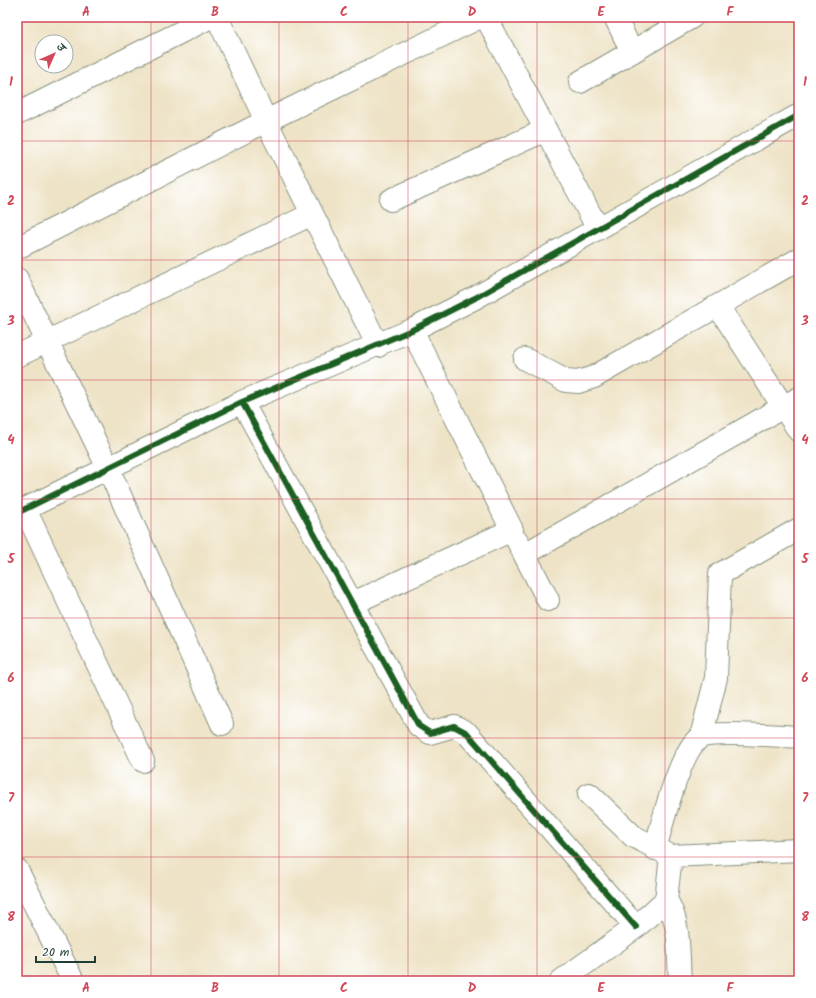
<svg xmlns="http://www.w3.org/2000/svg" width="816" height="998" font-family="Kalam,'Playpen Sans Deva',sans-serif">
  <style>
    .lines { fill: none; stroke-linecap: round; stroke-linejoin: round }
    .minor-casing { stroke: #86907d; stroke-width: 24 }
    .minor { stroke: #fff; stroke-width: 22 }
    .cycleway-casing { stroke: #fff; stroke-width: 8 }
    .cycleway { stroke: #1b5e20; stroke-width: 6 }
    .grid { fill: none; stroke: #d1495b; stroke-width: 1; stroke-opacity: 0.55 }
    .neatline { fill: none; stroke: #d1495b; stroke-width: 1.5 }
    .grid-label { font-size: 13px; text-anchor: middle; font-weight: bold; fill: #d1495b }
  </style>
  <rect width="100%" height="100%" fill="#fff"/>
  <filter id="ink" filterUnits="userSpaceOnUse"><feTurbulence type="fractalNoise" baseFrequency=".025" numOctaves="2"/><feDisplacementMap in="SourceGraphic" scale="8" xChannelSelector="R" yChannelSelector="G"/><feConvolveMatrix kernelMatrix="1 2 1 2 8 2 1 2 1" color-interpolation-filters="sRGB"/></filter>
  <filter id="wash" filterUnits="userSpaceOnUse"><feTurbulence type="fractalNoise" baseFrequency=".012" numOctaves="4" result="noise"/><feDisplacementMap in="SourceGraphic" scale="16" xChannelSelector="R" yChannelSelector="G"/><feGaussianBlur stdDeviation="0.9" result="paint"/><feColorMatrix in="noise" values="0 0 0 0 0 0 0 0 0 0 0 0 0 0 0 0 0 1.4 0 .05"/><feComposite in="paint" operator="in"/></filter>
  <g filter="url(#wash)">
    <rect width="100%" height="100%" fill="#eee3c6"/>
  </g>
  <g filter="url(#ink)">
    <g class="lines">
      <g class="minor-casing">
        <path id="minor" d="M217 17 266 121 378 346
          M486 17 598 229
          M615 17 632 52
          M580 82 692 17
          M17 114 211 17
          M391 200 546 130
          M17 248 266 121 480 17
          M17 279 108 468 222 724
          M718 306 799 431
          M17 356 312 214
          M525 359 566 381 578 382 594 377 799 259
          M242 402 419 726 430 733 454 726 467 733 636 927
          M25 509 143 761
          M17 513 242 402 412 330 475 298 799 115
          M518 542 548 600
          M525 554 799 398
          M353 603 512 530 412 330
          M701 737 716 678 720 574 799 529
          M589 794 633 836 671 856 799 850
          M655 849C662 825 680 748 701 737 713 731 782 736 799 737
          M17 870 73 981
          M666 900 671 856
          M561 981 636 927 666 900C681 921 678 956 680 981"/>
      </g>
      <use href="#minor" class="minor"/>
      <g class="cycleway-casing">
        <path id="cycleway" d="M242 402 419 726 430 733 454 726 467 733 636 927
          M17 513 242 402 412 330 475 298 799 115"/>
      </g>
      <use href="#cycleway" class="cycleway"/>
    </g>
  </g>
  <path class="grid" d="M151 17V981M279 17V981M408 17V981M537 17V981M665 17V981M17 141H799M17 260H799M17 380H799M17 499H799M17 618H799M17 738H799M17 857H799"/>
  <rect width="816" height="998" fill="none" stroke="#fff" stroke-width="44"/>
  <g transform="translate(54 54) rotate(45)"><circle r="19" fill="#ffffff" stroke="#a5b1ae"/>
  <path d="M0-3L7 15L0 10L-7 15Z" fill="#d1495b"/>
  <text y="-6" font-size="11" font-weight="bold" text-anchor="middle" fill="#1f3d34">उ</text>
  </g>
  <path d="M36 956v6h59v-6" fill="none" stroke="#1f3d34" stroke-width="2"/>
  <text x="42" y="956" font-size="12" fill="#1f3d34" stroke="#ffffff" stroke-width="3" paint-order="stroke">20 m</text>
  <rect x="22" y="22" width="772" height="954" class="neatline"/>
  <g class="grid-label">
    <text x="86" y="16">A</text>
    <text x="215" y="16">B</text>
    <text x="344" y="16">C</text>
    <text x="472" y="16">D</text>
    <text x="601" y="16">E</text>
    <text x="730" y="16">F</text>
    <text x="11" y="86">1</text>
    <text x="805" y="86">1</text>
    <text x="11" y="205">2</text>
    <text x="805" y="205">2</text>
    <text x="11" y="325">3</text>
    <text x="805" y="325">3</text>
    <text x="11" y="444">4</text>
    <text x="805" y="444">4</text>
    <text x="11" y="563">5</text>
    <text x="805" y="563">5</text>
    <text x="11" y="682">6</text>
    <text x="805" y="682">6</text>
    <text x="11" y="802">7</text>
    <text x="805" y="802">7</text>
    <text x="11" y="921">8</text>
    <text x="805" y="921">8</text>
    <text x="86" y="992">A</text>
    <text x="215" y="992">B</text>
    <text x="344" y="992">C</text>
    <text x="472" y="992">D</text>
    <text x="601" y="992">E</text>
    <text x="730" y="992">F</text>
  </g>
</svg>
